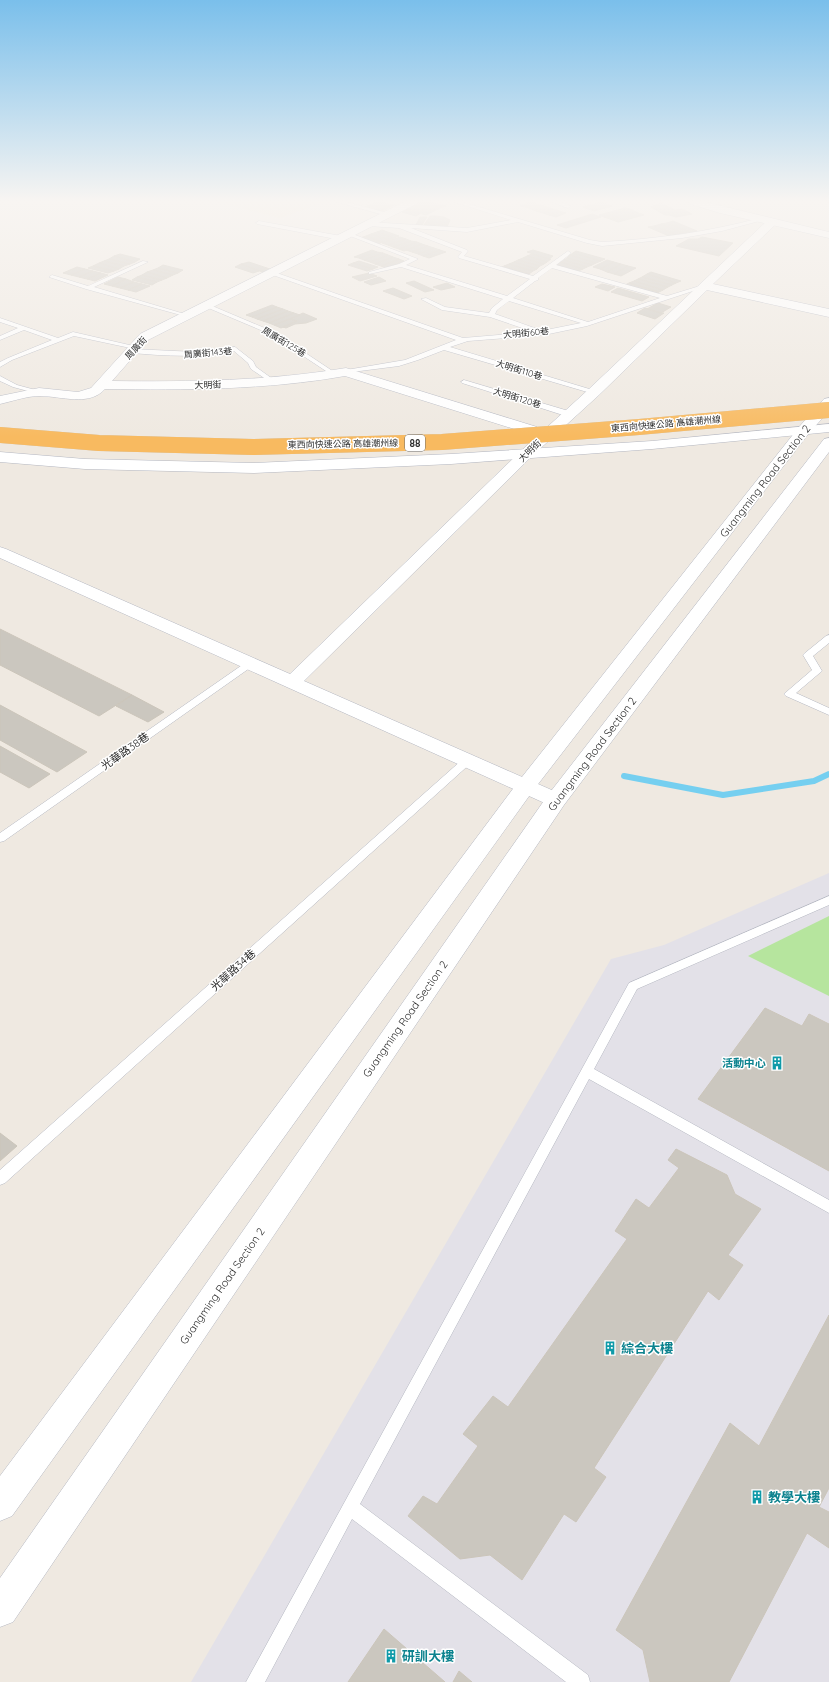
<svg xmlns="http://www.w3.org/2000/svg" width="829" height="1682" font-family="Quicksand,'Noto Sans TC',sans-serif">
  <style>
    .industrial { fill: #e3e1e8 }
    .education { fill: #f0e6d1 }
    .green { fill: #b6e59e }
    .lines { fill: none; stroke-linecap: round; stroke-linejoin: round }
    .stream { stroke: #75cff0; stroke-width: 6 }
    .building { fill: #cbc7bf; stroke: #cbc5ba }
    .service-casing { stroke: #b4b7c1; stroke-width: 1 }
    .minor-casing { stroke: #b4b7c1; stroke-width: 1 }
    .tertiary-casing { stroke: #b4b7c1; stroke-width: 1 }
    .secondary-casing { stroke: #b4b7c1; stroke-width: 1 }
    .service { fill: #fff; fill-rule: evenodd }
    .minor { fill: #fff; fill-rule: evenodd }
    .tertiary { fill: #fff; fill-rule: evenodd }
    .secondary { fill: #fff; fill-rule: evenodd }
    .trunk-bridge-casing { stroke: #c9c9c9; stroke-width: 16; stroke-linecap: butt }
    .trunk-bridge { stroke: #f8ba60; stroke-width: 16 }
    .labels { text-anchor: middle; stroke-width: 3; stroke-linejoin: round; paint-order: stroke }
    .far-street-label { font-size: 9px; fill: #2e2e2e; stroke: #fff }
    .shield { fill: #fff; stroke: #6d6d6d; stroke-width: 1 }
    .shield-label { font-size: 10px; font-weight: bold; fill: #2e2e2e }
    .street-label { font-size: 11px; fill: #2e2e2e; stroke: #fff }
    .culture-label { font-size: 11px; font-weight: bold; fill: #0d838f; stroke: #fff; text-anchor: end }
    .near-culture-label { font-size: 13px; font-weight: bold; fill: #0d838f; stroke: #fff; text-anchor: start }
  </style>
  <rect width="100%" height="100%" fill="#efe9e1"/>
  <path class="industrial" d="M829 873V1682H191L611 959 664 945Z"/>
  <path class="education" d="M216 202H325L280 218Z"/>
  <path class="green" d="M829 916V996L748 956Z"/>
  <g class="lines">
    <path class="stream" d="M624 776 723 795 814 781 829 774"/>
  </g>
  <path class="building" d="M377 202H379L394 205 390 207 374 203Z
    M420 202 442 207 438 209 415 204Z
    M420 202H430L446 206 442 207Z
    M531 202 537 204 526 207 520 206Z
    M601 202 612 206 594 211 583 207Z
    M374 203 390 207 386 209 370 205Z
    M661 203 675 210 682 209 692 214 676 217 669 215H665L651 207Z
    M415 204 438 209 434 211 411 206Z
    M537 204 547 207 536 211 526 207Z
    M370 205 386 209 382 211 365 207Z
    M411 206 434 211 430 213 407 207Z
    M407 207 430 213 426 215 403 209Z
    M547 207 553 209 543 213 536 211Z
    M625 208 630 209 604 217 599 215Z
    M553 209 559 211 549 215 543 213Z
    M630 209 636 212 610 219 604 217Z
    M407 210 421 213 416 216 402 212Z
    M559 211 566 213 556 217 549 215Z
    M636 212 644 215 618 222 610 219Z
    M592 214 601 217 566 228 557 225Z
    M430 216H436L430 226 424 225Z
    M436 216 444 217 438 226H430Z
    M420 217H427L422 225H416Z
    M444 217 450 220 447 227 438 226Z
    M673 221 697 231 690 232 667 223Z
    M667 223 690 232 683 233 661 224Z
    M661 224 683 233 676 234 654 226Z
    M654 226 676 234 669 236 648 227Z
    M382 230 399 236 394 238 377 232Z
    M377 232 394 238 389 240 371 234Z
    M371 234 389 240 383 242 366 236Z
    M366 236 383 242 378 244 360 238Z
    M400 237 406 239 388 245 382 243Z
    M702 237 733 243 719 256 676 246 689 239H698Z
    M406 239 411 241 393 247 388 245Z
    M411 241 417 242 399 249 393 247Z
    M417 242 422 244 404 251 399 249Z
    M422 244 428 246 412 252 406 250Z
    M428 246 434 248 418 254 412 252Z
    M434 248 440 250 423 256 418 254Z
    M372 250 377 252 359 258 354 257Z
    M440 250 446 252 429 258 423 256Z
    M533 250 553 256 549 259 527 252Z
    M576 251 605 259 601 261 573 253Z
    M377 252 383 253 364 260 359 258Z
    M383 253 388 255 370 262 364 260Z
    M573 253 601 261 596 263 570 255Z
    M120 254 140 259 135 262 114 256Z
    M532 254 549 259H551L547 262 527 256Z
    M388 255 393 257 375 264 370 262Z
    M570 255 596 263 592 265 567 258Z
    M114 256 135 262 130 264 109 259Z
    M527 256 547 262 544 264 523 258Z
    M393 257 399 259 381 266 375 264Z
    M523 258 544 264 540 266 518 260Z
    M567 258 592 265 587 267 564 260Z
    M109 259 130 264 124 266 104 261Z
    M399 259 404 261 386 268 381 266Z
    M518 260 540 266 537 269 514 262Z
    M564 260 587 267 583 269 561 262Z
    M607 260 614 262 600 269 593 267Z
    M104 261 124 266 119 269 99 263Z
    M359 261 378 267 373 269 353 263Z
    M249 262 273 270 265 273 241 264Z
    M514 262 537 269 533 271 509 264Z
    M561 262 583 269 578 271 557 265Z
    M614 262 621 264 607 272 600 269Z
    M99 263 119 269 114 271 93 266Z
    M353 263 373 269 367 271 348 265Z
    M241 264 259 271 253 273 235 267Z
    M509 264 533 271 529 274 504 266Z
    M621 264 628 266 614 274 607 272Z
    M163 265 183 270 178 273 158 268Z
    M93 266 114 271 108 273 88 268Z
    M504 266 529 274 526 276 500 268Z
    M628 266 636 268 621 276 614 274Z
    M77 267 85 269 71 275 63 273Z
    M158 268 178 273 173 275 153 270Z
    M85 269 93 271 79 277 71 275Z
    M153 270 173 275 167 278 147 272Z
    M93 271 101 273 87 279 79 277Z
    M147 272 167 278 162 280 142 275Z
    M651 272 681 281 676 283 647 274Z
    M101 273 108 275 95 281 87 279Z
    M369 273 377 276 360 281 352 277Z
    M647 274 676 283 672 285 642 277Z
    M142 275 162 280 157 282 137 277Z
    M118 277 126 279 112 286 104 284Z
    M137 277 157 282 152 285 132 280Z
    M379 277 386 281 371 285 364 282Z
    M642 277 672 285 668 287 638 279Z
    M126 279 134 282 120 288 112 286Z
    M638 279 668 287 663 290 634 281Z
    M414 281 434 290 425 292 406 283Z
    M634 281 663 290 659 292 629 283Z
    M134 282 142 284 128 290 120 288Z
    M447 283 455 287 441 290 433 287Z
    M629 283 659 292 654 294 625 285Z
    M142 284 150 286 136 292 128 290Z
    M602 284 615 287 608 291 595 287Z
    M393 288 412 296 404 299 383 291Z
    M618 288 649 297 642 301 611 292Z
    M658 303 671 307 661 313 647 309Z
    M272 305 277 307 252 317 246 315Z
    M277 307 283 309 257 319 252 317Z
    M645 308 661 313H664L655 319 637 313Z
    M283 309 288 311 263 321 257 319Z
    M288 311 294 313 269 323 263 321Z
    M294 313 300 315 274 325 269 323Z
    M303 313 317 319 306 323 295 324 286 328 283 327 297 321 290 319Z
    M290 319 297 321 281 328 274 325Z
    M0 629 132 695 99 716 0 665Z
    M132 695 164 712 148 722 116 706Z
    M0 705 87 752 57 772 0 740Z
    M0 746 50 774 29 788 0 772Z
    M765 1008 802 1026 809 1014 829 1024V1171L698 1099Z
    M0 1133 17 1146 0 1161Z
    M676 1149 727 1175 735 1194 761 1209 728 1255 743 1265 719 1300 708 1291 594 1468 606 1477 576 1522 564 1514 522 1580 490 1555 460 1559 408 1516 423 1496 437 1504 478 1446 463 1434 493 1396 508 1407 627 1239 615 1231 636 1199 649 1208 679 1168 668 1160Z
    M829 1315V1488L819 1507 829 1512V1548L807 1533 729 1682H650L643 1650 616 1630 730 1423 759 1446Z
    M384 1629 445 1682H348Z
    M459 1671 472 1682H453Z"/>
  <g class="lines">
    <g class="service-casing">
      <path id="service" d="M337 202H346L391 214 388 216Z
        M454 202H462L590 240 602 242C656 239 708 232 760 218L763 220 722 231 682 238 602 246 587 243 518 222 467 232 411 228 467 250 468 251 464 256 533 276 568 251 571 253 570 254 556 265 667 296 703 285 708 286 587 326 544 335 468 341 450 347 596 391V393L594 394 444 350 418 360 399 366 344 373V371L346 370 405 360 456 340 270 274V272H274L463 338 534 332 490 317 442 310 421 299 426 298 445 307 489 313 492 308 503 299 401 267 369 274V272L399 264 410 259 345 234 350 233 418 259 406 265 507 296 530 279 459 258 458 257 462 252 399 228 368 226 365 224 368 222 467 228 511 220ZM552 268 660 298 588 322 513 298 535 281 538 280V278ZM509 301 581 323 541 331 540 330 495 314 497 310Z
        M552 202H560L571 206 568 208Z
        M259 221 341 236 344 238 341 240 257 224 256 223Z
        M143 261 148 262 94 287 188 315V317L86 289 49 277 52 275 88 286Z
        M206 305H210L274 332 337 374 332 375 270 334 206 307Z
        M0 318 58 338 73 332 138 347 135 349 74 336 12 360 0 367V362L8 358 52 340 24 330 0 340V336L18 328 0 322Z
        M235 347 253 361 256 367 274 380V382H270L251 369 248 363 234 351C200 358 166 356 132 353L129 351 132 349 196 352Z
        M0 376 17 385 43 392 39 394 13 387 0 381Z
        M464 380 572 412 573 414 569 416H566L462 383 461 382Z
        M829 635V643L813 656 822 671 796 693 829 708V715L786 696 784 694 812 670 803 655 805 653 826 636Z
        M251 660 254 661 256 663 254 665 4 841 0 842V833L248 661Z
        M467 758 472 761 471 763 5 1183 0 1185V1170L463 759Z
        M829 896V905L637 989 594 1069 829 1200V1213L589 1079 360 1504 588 1675 590 1682H566L352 1519 265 1682H246L629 983Z"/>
    </g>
    <g class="minor-casing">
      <path id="minor" d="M404 202H417L416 204 148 340 112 381C191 382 268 381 346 368L537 427 539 430 537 433 532 434 527 433 345 376C266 390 186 390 105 389 89 407 61 396 40 396 27 396 13 401 0 404V396L39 388 78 392 91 388 140 334Z
        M772 219 776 220 777 222 776 224 713 284 829 309V317L707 290 599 395 532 456 304 681 563 795 566 800 563 805 556 807 549 805 0 558V547L6 549 290 674 522 450 589 389 768 220Z"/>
    </g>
    <g class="tertiary-casing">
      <path id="tertiary" d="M689 202H705L829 232V238L720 213 690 204Z
        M829 398V411L809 433 532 792 12 1516 0 1521V1476L518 782 799 427 824 399Z
        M829 438V452L564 805 13 1622 0 1627V1578L548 795 824 439Z"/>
    </g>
    <g class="secondary-casing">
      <path id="secondary" d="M829 424V432L652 449 451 464 254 473 85 469 0 462V452L85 459 254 463 451 454 652 441Z"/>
    </g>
    <use href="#service" class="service"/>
    <use href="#minor" class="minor"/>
    <use href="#tertiary" class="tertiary"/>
    <use href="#secondary" class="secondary"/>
    <g class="trunk-bridge-casing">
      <path id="trunk-bridge" d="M0 435 99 443 253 447 442 442 639 427 829 410"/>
    </g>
    <use href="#trunk-bridge" class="trunk-bridge"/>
  </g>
  <linearGradient id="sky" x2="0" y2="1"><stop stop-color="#7abfeb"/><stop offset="0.46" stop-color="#f8f5f2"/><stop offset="1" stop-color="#f8f5f2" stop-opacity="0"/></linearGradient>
  <rect width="829" height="437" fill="url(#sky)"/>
  <defs>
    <g id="building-bare" transform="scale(1.08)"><path d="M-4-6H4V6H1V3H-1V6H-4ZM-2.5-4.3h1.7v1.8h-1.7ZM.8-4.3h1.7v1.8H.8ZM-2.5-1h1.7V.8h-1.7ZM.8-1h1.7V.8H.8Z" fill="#0f9aa8" stroke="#fff" stroke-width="2.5" paint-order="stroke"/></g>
  </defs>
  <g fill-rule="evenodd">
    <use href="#building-bare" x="777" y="1063"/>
    <use href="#building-bare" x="610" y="1348"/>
    <use href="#building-bare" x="757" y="1497"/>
    <use href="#building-bare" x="391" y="1656"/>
  </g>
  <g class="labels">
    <g class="far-street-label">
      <text transform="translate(526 333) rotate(-5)" y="3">大明街60巷</text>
      <text transform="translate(284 342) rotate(31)" y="3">周廣街125巷</text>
      <text transform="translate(136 348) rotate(-47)" y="3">周廣街</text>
      <text transform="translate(208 353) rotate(-5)" y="3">周廣街143巷</text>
      <text transform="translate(519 370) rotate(17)" y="3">大明街110巷</text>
      <text transform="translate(208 385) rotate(-2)" y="3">大明街</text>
      <text transform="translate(517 398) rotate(17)" y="3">大明街120巷</text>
      <text transform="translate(666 424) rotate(-5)" y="3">東西向快速公路 高雄潮州線</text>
      <text transform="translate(343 444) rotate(-1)" y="3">東西向快速公路 高雄潮州線</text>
      <text transform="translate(530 451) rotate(-44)" y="3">大明街</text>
    </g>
    <rect class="shield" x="405" y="435" width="20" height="16" rx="3"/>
    <g class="shield-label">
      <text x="415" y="447">88</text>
    </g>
    <g class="street-label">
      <text transform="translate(765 481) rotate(-52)" y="4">Guangming Road Section 2</text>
      <text transform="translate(125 751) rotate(-35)" y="4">光華路38巷</text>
      <text transform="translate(592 754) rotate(-53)" y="4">Guangming Road Section 2</text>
      <text transform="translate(233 970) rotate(-42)" y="4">光華路34巷</text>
      <text transform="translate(405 1019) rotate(-55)" y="4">Guangming Road Section 2</text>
      <text transform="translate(222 1286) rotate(-55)" y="4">Guangming Road Section 2</text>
    </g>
    <g class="culture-label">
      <text x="766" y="1067">活動中心</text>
    </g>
    <g class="near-culture-label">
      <text x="621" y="1353">綜合大樓</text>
      <text x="768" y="1502">教學大樓</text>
      <text x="402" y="1661">研訓大樓</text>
    </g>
  </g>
</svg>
